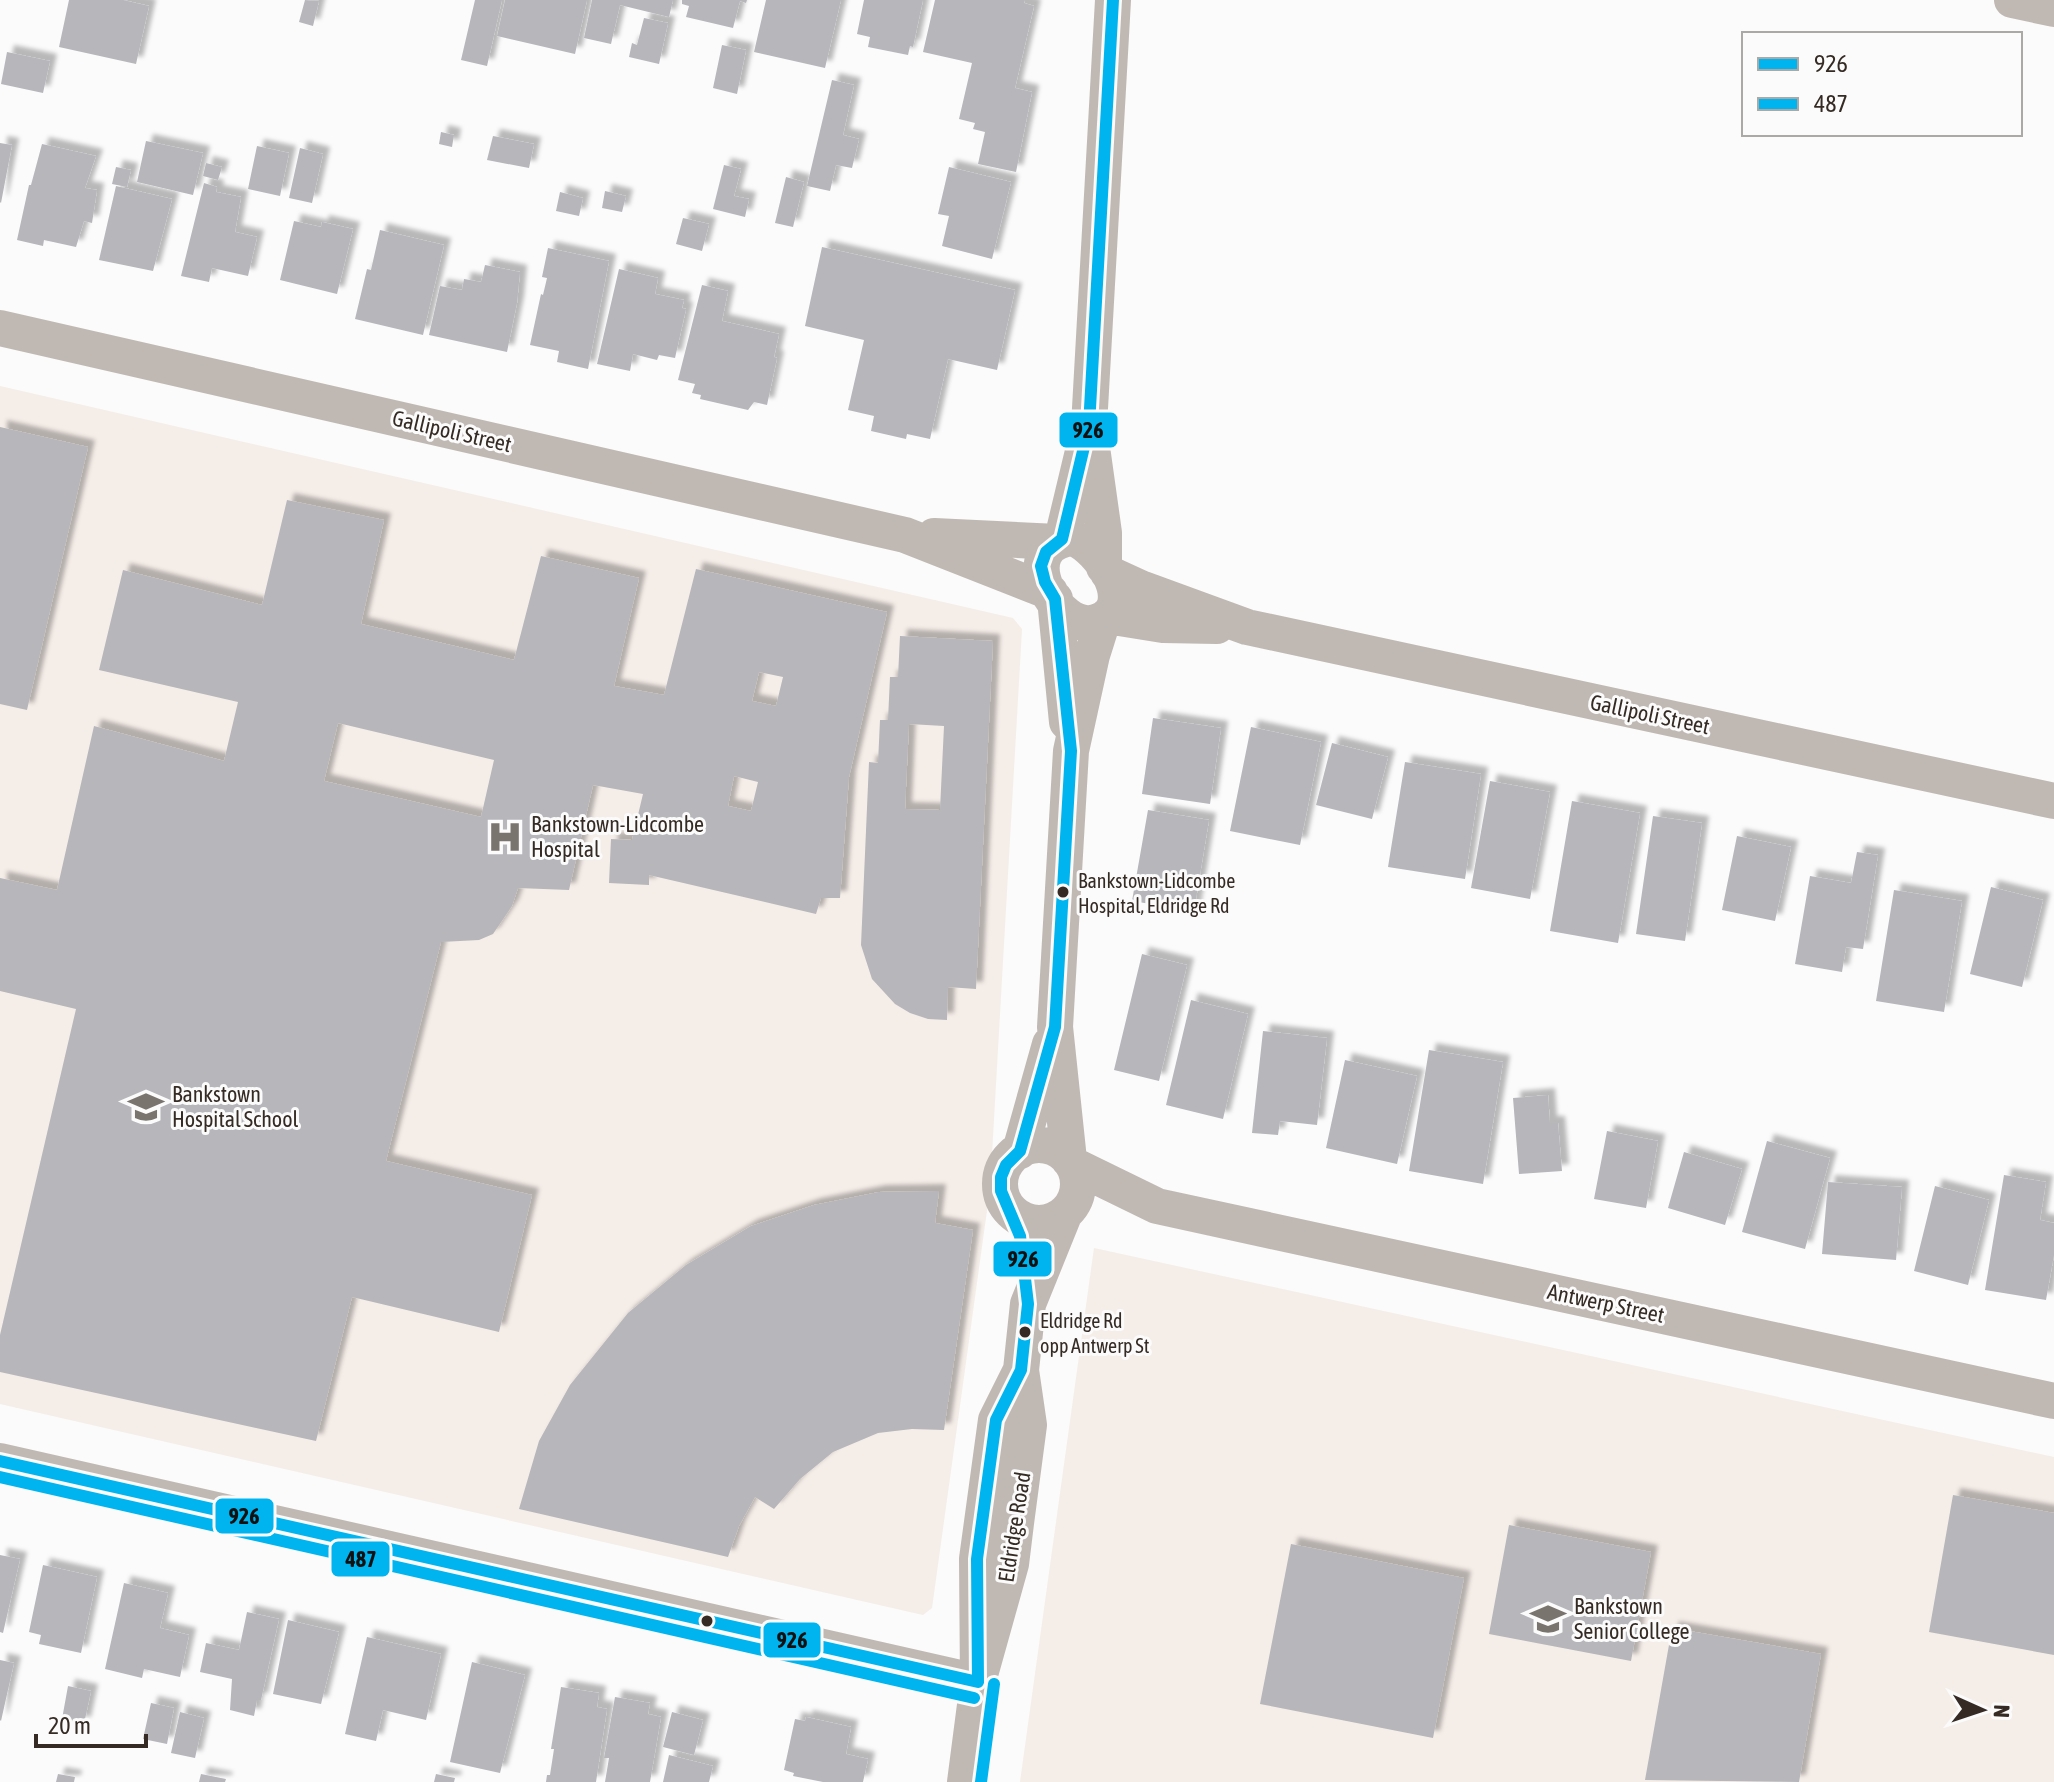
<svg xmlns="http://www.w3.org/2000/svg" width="2054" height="1782" font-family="'Asap Condensed',sans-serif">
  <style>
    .built { fill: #f5ede8 }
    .building { fill: #b7b6bb; fill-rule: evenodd; filter: url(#shadow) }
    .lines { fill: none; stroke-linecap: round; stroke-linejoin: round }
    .minor { stroke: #c0b8b3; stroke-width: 36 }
    .bus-1-casing { stroke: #fbfbfb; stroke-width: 18 }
    .bus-2-casing { stroke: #fbfbfb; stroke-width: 18 }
    .bus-1 { stroke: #00b5ef; stroke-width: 12 }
    .bus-2 { stroke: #00b5ef; stroke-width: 12 }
    .bus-dot { fill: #352b24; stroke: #fbfbfb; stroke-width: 3 }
    .labels { text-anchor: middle; stroke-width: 6; stroke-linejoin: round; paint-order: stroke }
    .bus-label { font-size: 20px; fill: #352b24; stroke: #fbfbfb; text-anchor: start }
    .street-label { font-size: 22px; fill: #352b24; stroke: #fbfbfb }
    .poi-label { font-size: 22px; fill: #352b24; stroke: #fbfbfb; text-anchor: start }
    .line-badge { stroke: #fbfbfb; stroke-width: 3 }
    .pale-badge-label { font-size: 22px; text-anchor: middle; font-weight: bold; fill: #111 }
  </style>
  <defs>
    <filter id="shadow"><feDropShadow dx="7" dy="-7" stdDeviation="2" flood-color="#0004"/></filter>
  </defs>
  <rect width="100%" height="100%" fill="#fbfbfb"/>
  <path class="built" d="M0 386 1013 618 1022 629 990 1189 932 1608 923 1615 0 1404Z
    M1094 1248 2054 1457V1782H1020Z"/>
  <path class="building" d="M69 0H123L149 6 136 64 59 47Z
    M305 0 319 1 313 26 299 22Z
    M475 0H502L487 66 461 60Z
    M505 0H587L575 54 497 36Z
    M592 0H673L669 17 620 5 611 44 584 38Z
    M682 0H747L746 3 740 1 733 28 686 17 689 6 682 4Z
    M766 0H841L825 68 754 52Z
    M864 0H923L913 47 910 46 908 55 868 47 870 37 857 34Z
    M935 0H1025L1024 3 1034 6 1015 88 1032 92 1016 172 978 164 985 132 973 129 975 123 959 119 972 63 923 52Z
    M644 18 668 23 659 64 629 57 632 43 637 45Z
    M722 45 746 50 737 94 713 88Z
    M7 52 50 61 43 93 1 84Z
    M832 80 854 85 843 135 859 139 852 168 836 165 830 191 807 186Z
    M441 132 454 135 452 147 439 144Z
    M493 136 534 144 529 168 487 160Z
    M146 141 203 153 193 195 137 182Z
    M0 143 12 145 1 203 0 202Z
    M42 144 96 156 85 188 97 190 92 223 84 221 76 247 44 240 43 246 17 240 29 185H31Z
    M257 146 289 153 280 196 248 189Z
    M300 148 323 154 312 203 289 198Z
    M206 163 222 167 218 180 203 176Z
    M724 165 741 169 734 196 749 199 745 217 713 209Z
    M116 167 131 170 127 187 112 184Z
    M949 167 1011 182 992 259 942 246 949 216 938 214Z
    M786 177 804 182 793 227 775 223Z
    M204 183 217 187 216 192 241 197 235 232 257 237 248 276 212 268 209 282 181 276Z
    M116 186 172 199 153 271 99 260Z
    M605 191 626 196 622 212 602 208Z
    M560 192 583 198 579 216 556 211Z
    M683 218 709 224 702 251 676 244Z
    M294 221 321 227 322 222 353 229 337 294 280 280Z
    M380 230 444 245 423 335 355 319 367 269 371 270Z
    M822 247 1015 290 997 370 948 359 930 439 907 434 906 439 871 431 874 416 848 410 864 340 805 326Z
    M548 248 609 261 588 369 557 362 559 351 530 345 541 294 543 295 547 278 542 277Z
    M485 265 520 272 517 303 507 352 429 335 440 286 462 290 464 279 481 282Z
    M619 269 658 278 655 294 684 300 682 308 686 309 675 358 659 355 657 360 633 354 630 371 597 364Z
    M702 285 728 291 722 321 779 334 774 357 777 358 767 405 754 402 748 410 700 399 701 395 692 393 695 384 678 380Z
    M0 427 88 447 27 710 0 704Z
    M287 500 384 520 361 624 514 660 541 556 639 578 614 686 664 695 696 569 887 612 849 777 840 898H821L816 914 649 875V885L609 883 611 839 632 840 643 794 593 785 569 890 518 888 512 906 493 934 479 940 441 942 386 1161 532 1195 499 1332 352 1297 316 1441 0 1372V1335L76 1009 0 991V878L57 890 94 726 224 761 238 702 99 670 123 570 262 605ZM759 672 783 677 776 706 752 701ZM338 723 494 760 481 817 324 781ZM734 776 758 782 751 811 728 806Z
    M900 636 993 641 976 989 948 987 947 1020 928 1019 910 1013 895 1004 872 979 861 945 869 762 878 763 880 720H888L890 677H898ZM909 724 944 726 940 810 905 809Z
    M1153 718 1221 728 1210 804 1142 794Z
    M1251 727 1321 742 1300 845 1230 831Z
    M1332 743 1388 757 1372 819 1316 805Z
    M1405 762 1481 774 1465 879 1388 867Z
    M1490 781 1550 792 1530 899 1471 888Z
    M1572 801 1640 813 1618 943 1550 931Z
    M1148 810 1209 820 1194 911 1132 901Z
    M1653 816 1702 823 1685 941 1636 934Z
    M1737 836 1791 847 1775 921 1722 910Z
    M1857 852 1878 855 1863 949 1846 947 1842 972 1795 964 1810 876 1851 883Z
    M1991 887 2043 900 2022 987 1970 974Z
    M1894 890 1962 901 1944 1012 1876 1001Z
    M1142 954 1187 965 1159 1081 1114 1070Z
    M1191 1000 1248 1014 1223 1119 1166 1105Z
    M1263 1031 1327 1038 1317 1125 1280 1121 1278 1135 1252 1133Z
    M1429 1050 1503 1062 1483 1184 1409 1171Z
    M1345 1060 1417 1076 1397 1164 1326 1148Z
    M1548 1095 1550 1123H1558L1562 1171 1519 1174 1513 1098Z
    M1607 1131 1658 1141 1646 1208 1594 1199Z
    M1767 1141 1830 1158 1805 1249 1742 1232Z
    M1684 1152 1742 1169 1725 1225 1668 1208Z
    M2004 1175 2046 1182 2040 1220 2054 1223V1255L2046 1300 1985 1290Z
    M1828 1182 1902 1187 1896 1260 1822 1254Z
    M1935 1186 1989 1200 1968 1285 1914 1271Z
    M939 1191 935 1223 973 1230 944 1430 912 1429 878 1433 833 1452 800 1479 774 1509 755 1497 739 1526 728 1557 519 1509 539 1441 570 1385 628 1313 686 1265 751 1226 814 1205 879 1192Z
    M1953 1495 2054 1513V1655L1929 1632Z
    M1509 1525 1651 1552 1631 1661 1489 1634Z
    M1291 1544 1464 1578 1433 1738 1260 1704Z
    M0 1555 20 1559 3 1633 0 1632Z
    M43 1565 97 1577 81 1653 39 1644 41 1635 29 1632Z
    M124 1583 168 1593 160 1628 189 1635 180 1677 144 1669 142 1678 105 1669Z
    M247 1612 279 1619 261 1700H257L254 1716 230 1710 232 1679 200 1672 206 1643 239 1650Z
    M288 1620 339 1632 321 1704 273 1694Z
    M1672 1628 1821 1654 1799 1782 1645 1780Z
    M367 1637 441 1654 426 1720 383 1710 376 1741 345 1734Z
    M0 1660 14 1663 1 1721 0 1720Z
    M472 1662 525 1675 500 1773 450 1762Z
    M68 1686 91 1691 84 1724 62 1719Z
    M561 1687 599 1693 597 1707 607 1709 596 1782H546L547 1775H550L554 1749H551Z
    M615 1697 650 1703 648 1714 661 1717 650 1782H605L609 1758H604Z
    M151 1703 174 1708 167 1744 143 1739Z
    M180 1712 204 1718 195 1758 171 1753Z
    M672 1712 703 1720 694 1755 663 1747Z
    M806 1717 851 1727 846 1754 868 1759 863 1782H823L793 1776 794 1773 784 1770 795 1719 805 1721Z
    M669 1755 713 1766 709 1782H663Z
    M58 1774 75 1777 74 1782H56Z
    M201 1774 226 1779 225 1782H199Z
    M436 1774 455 1778 454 1782H434Z"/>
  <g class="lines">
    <path class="minor" d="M2012 0 2054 9
      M0 328 905 535 1050 592
      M934 536 1057 542
      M1073 538C1101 548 1140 608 1096 622 1057 635 1009 544 1073 538Z
      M1062 539 1085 443
      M1104 567V533L1089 426 1113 0
      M1108 573 1143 589 1247 627 2054 801
      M1055 599 1067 722
      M1107 616 1163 625 1217 626
      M1000 1184a39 39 0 1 1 78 0a39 39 0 1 1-78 0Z
      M1020 1151 1050 1044
      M1069 1160 1055 1027 1071 751 1092 655 1103 620
      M1073 1165 1157 1206 2054 1401
      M0 1461 978 1682
      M978 1682 1011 1564 1016 1523 1029 1425 1021 1370 1028 1304 1064 1215
      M965 1782 978 1682 977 1559 996 1420 1021 1370"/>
    <g class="bus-1-casing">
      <path id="bus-1" d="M0 1461 978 1682
        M978 1682 977 1559 996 1420 1021 1370 1028 1304 1020 1236 1001 1191V1177L1006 1165 1020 1151 1055 1027 1071 751 1055 599 1045 582 1041 566 1046 552 1062 539 1089 426 1113 0"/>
    </g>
    <g class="bus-2-casing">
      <path id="bus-2" d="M0 1477 974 1698
        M981 1782 994 1684"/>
    </g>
    <use href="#bus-1" class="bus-1"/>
    <use href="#bus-2" class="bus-2"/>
  </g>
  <defs>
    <g id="hospital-bare" transform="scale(2.76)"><path d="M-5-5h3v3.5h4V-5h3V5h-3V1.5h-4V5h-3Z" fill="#7a746f" stroke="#fbfbfb" stroke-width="2.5" paint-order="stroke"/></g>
    <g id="school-bare" transform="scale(2.76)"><path d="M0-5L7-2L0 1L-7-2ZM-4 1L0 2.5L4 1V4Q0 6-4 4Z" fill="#7a746f" stroke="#fbfbfb" stroke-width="2.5" paint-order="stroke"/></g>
  </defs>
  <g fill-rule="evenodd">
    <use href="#hospital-bare" x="505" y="837"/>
    <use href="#school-bare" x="146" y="1107"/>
    <use href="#school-bare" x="1548" y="1619"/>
  </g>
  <g class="bus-dot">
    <circle cx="1063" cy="892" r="7"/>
    <circle cx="1025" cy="1332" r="7"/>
    <circle cx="707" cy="1621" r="7"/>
  </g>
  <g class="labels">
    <g class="bus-label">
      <text x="1078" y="888">Bankstown-Lidcombe<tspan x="1078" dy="25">Hospital, Eldridge Rd</tspan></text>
      <text x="1040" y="1328">Eldridge Rd<tspan x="1040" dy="25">opp Antwerp St</tspan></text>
    </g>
    <g class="street-label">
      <text transform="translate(452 431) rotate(13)" y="8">Gallipoli Street</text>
      <text transform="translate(1650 714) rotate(12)" y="8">Gallipoli Street</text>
      <text transform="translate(1606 1303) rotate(12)" y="8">Antwerp Street</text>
      <text transform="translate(1014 1527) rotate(-81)" y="8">Eldridge Road</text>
    </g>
    <g class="poi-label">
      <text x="531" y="832">Bankstown-Lidcombe<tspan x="531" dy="25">Hospital</tspan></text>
      <text x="172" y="1102">Bankstown<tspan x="172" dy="25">Hospital School</tspan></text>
      <text x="1574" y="1614">Bankstown<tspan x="1574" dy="25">Senior College</tspan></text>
    </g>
  </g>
  <g class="line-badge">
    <rect x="1058" y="411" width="61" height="38" rx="8" fill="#00b5ef"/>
    <rect x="992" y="1240" width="61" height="38" rx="8" fill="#00b5ef"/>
    <rect x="214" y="1497" width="61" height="38" rx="8" fill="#00b5ef"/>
    <rect x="330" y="1540" width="61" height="38" rx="8" fill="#00b5ef"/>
    <rect x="762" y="1621" width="60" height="38" rx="8" fill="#00b5ef"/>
  </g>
  <g class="pale-badge-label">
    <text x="1088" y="438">926</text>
    <text x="1023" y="1267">926</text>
    <text x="244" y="1524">926</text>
    <text x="361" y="1567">487</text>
    <text x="792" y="1648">926</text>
  </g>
  <rect x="1742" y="32" width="280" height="104" fill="#fbfbfb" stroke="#aca8a5" stroke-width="2"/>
  <rect x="1758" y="58" width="40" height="12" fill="#00b5ef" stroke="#aca8a5" stroke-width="2"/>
  <text x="1814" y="72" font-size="24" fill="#352b24">926</text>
  <rect x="1758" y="98" width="40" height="12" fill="#00b5ef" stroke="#aca8a5" stroke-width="2"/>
  <text x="1814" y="112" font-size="24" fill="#352b24">487</text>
  <g transform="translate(1982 1710) rotate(93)" stroke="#fbfbfb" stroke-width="6" paint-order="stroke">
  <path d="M0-6L14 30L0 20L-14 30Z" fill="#352b24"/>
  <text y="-12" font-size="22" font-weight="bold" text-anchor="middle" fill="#352b24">N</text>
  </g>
  <path d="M36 1734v12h110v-12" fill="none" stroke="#352b24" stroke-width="4"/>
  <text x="48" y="1734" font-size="24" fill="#352b24" stroke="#fbfbfb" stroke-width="6" paint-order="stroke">20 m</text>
</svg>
